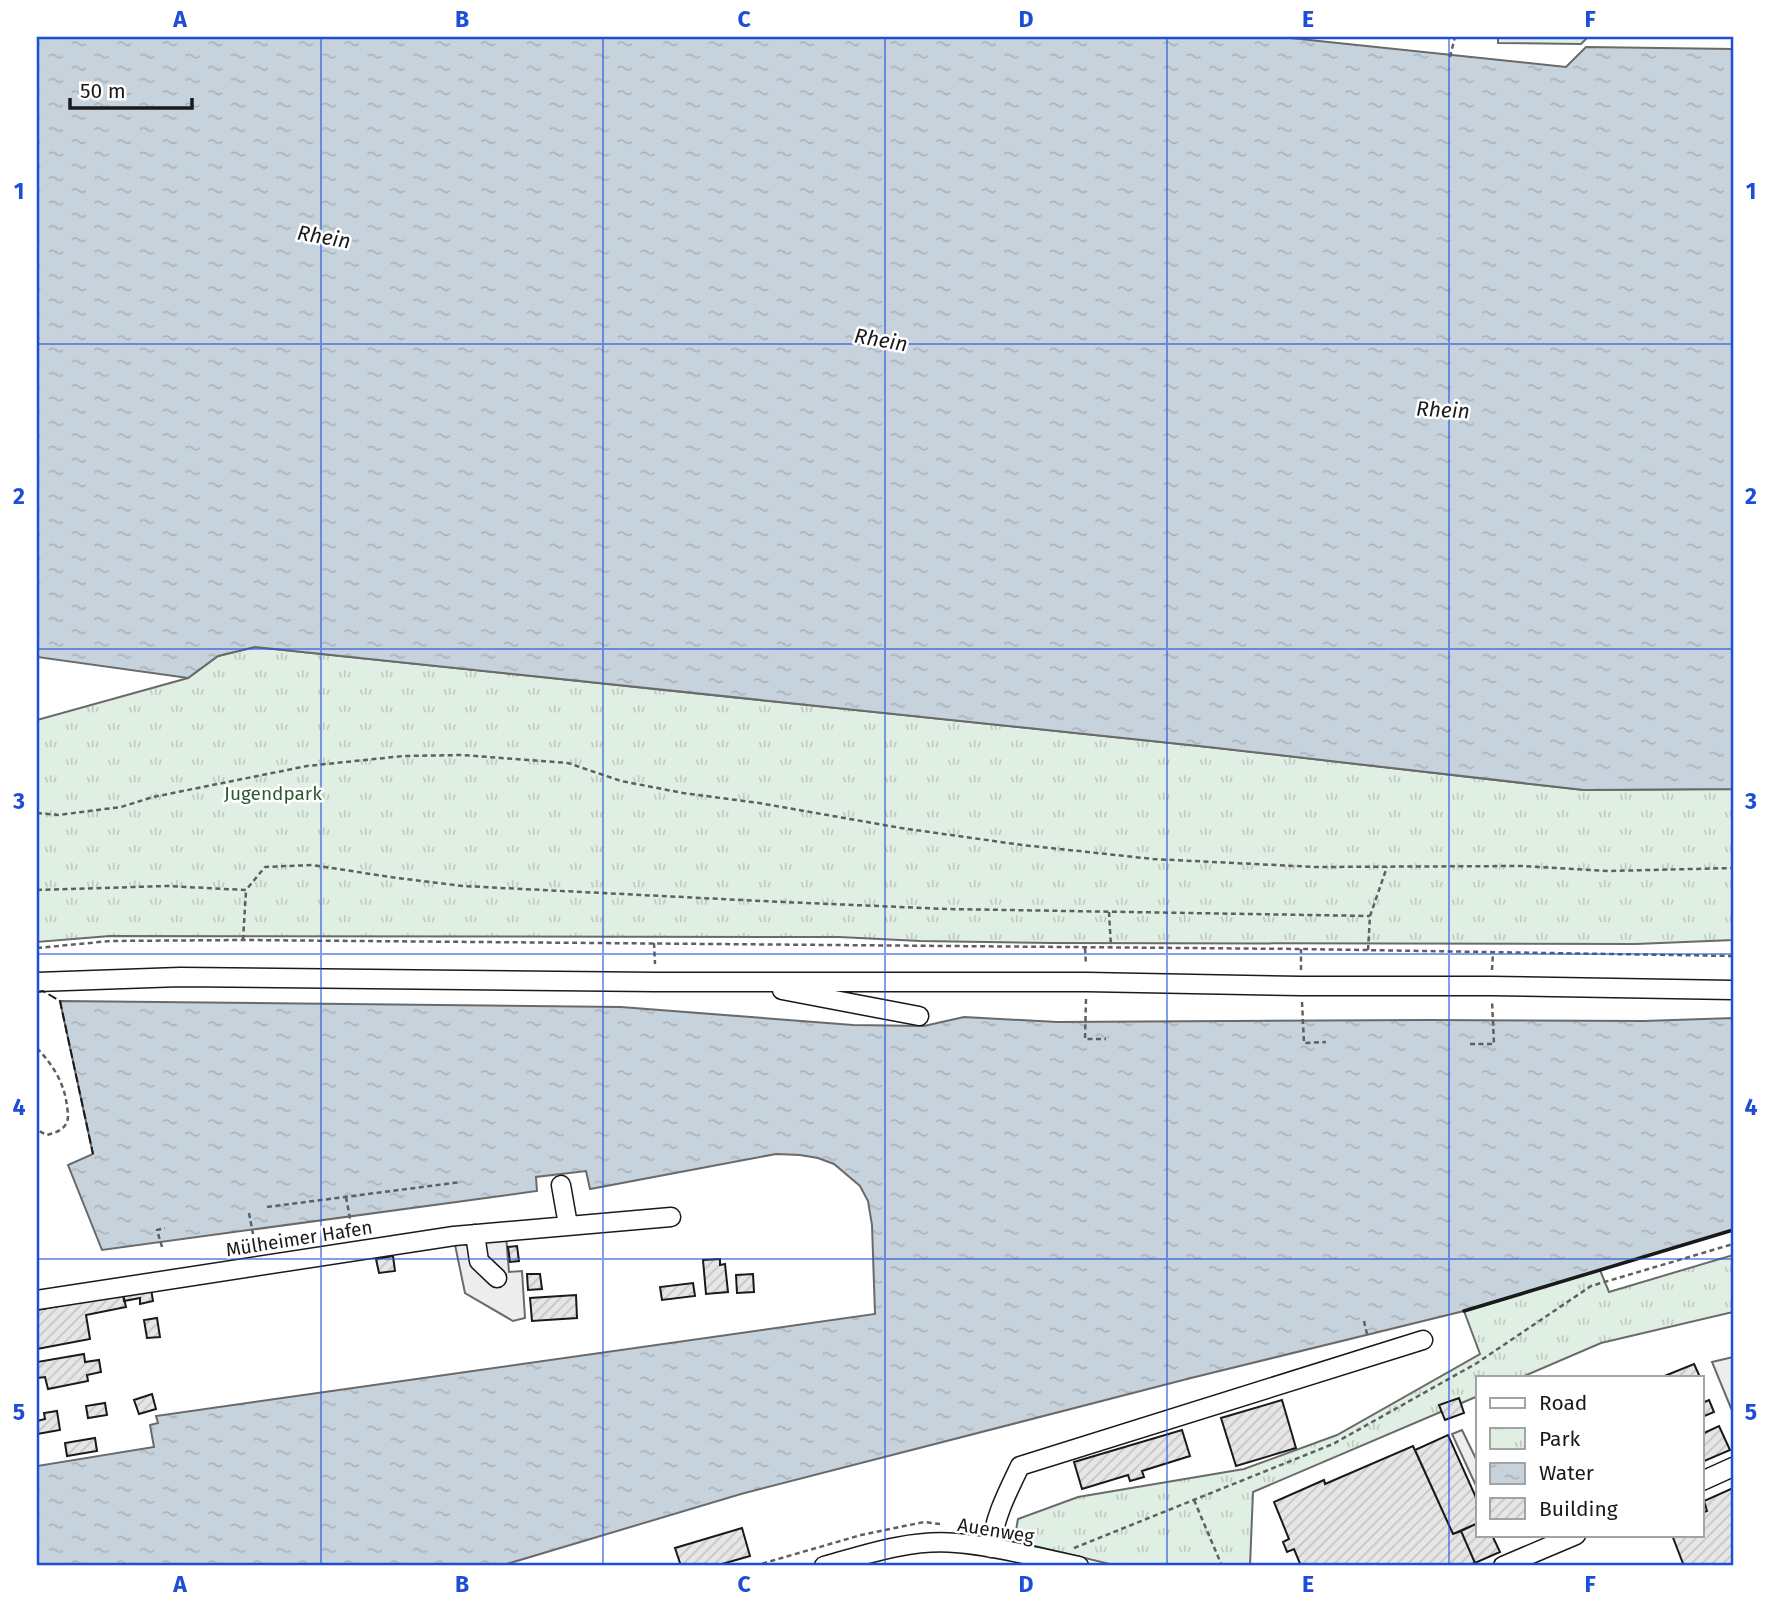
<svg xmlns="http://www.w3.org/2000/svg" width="1770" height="1603" font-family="'Fira Sans',sans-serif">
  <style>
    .grass { fill: #e0efe3; stroke: #6a6a6a; stroke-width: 2 }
    .park { fill: url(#park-tufts); stroke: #6a6a6a; stroke-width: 2 }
    .parking { fill: #ededed; stroke: #6a6a6a; stroke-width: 2 }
    .water { fill: url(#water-ripples); stroke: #6a6a6a; stroke-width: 2 }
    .building { fill: url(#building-hatch); stroke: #1a1a1a; stroke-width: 2 }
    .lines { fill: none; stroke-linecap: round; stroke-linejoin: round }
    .minor-casing { stroke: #1a1a1a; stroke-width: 21 }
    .path { stroke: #5f5f5f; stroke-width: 2.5; stroke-dasharray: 5 3.5; stroke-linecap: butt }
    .minor { stroke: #fff; stroke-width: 18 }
    .fence { stroke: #1a1a1a; stroke-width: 2; stroke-dasharray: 9 3.5; stroke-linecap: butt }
    .wall { stroke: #1a1a1a; stroke-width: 3.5 }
    .grid { fill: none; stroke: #1d4ed8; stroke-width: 2; stroke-opacity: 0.55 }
    .labels { text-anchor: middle; stroke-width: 5; stroke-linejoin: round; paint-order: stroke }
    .park-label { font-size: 19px; fill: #2b5a34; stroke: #fff }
    .street-label { font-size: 19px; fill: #1a1a1a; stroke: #fff }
    .water-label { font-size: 21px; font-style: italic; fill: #1a1a1a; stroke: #fff }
    .neatline { fill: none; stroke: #1d4ed8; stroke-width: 2.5 }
    .grid-label { font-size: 23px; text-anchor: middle; font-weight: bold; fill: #1d4ed8 }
  </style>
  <defs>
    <pattern id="park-tufts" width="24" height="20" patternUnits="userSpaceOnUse" patternTransform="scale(1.75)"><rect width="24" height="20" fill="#e0efe3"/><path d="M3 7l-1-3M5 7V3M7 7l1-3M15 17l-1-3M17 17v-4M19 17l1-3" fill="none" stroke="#c0ccc2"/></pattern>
    <pattern id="water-ripples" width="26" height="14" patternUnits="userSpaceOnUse" patternTransform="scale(1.75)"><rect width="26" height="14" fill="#c6d2dc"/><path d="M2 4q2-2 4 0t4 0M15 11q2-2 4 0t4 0" fill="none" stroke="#aab4bc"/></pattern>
    <pattern id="building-hatch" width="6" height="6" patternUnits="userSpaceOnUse" patternTransform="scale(1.75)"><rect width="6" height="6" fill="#e6e6e6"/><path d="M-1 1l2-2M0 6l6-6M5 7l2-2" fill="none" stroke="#c5c5c5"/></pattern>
  </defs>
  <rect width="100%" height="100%" fill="#fff"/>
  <path class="grass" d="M1498 37H1588L1581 44 1498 43Z"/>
  <path class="park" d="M255 647 1199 746 1584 790 1733 789V940L1636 944 1053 943 920 941 839 937 110 936 37 942V720L188 678 218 656Z
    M1733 1255V1312L1601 1343 1522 1377H1478V1396L1253 1492 1250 1566H1118L1014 1541 1018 1519 1078 1497 1244 1469 1337 1435 1480 1354 1464 1311 1600 1270 1609 1292Z"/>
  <path class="parking" d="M506 1235 509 1272 522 1271 525 1318 513 1321 465 1293 454 1240Z
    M1733 1357V1413L1712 1362Z
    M1462 1430 1478 1463V1490L1452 1434Z"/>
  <path class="water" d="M37 37H1281L1566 67 1586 47 1733 49V789L1584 790 1199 746 255 647 218 656 188 678 37 657Z
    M60 1001 621 1007 853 1025 924 1026 964 1017 1057 1022 1428 1020 1644 1021 1733 1018V1230L1464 1311 1191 1378 741 1494 500 1566H37V1466L154 1447 150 1425 158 1423 156 1416 875 1314 872 1225 868 1201 860 1186 834 1164 818 1158 800 1155 776 1154 590 1189 586 1171 536 1177 537 1191 102 1250 68 1165 93 1154Z"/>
  <path class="building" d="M517 1246 519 1261 510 1262 508 1247Z
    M393 1256 395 1271 379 1273 376 1259Z
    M720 1259V1265L725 1264 728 1292 706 1294 703 1260Z
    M527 1274H540L542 1289 528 1290Z
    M753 1274 754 1292 737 1293 736 1275Z
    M693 1283 695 1296 662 1300 660 1287Z
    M151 1289 153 1301 140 1304V1298L124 1301 123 1294Z
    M123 1294 126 1307 86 1315 90 1339 37 1349V1310Z
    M576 1295 577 1318 532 1321 530 1298Z
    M157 1318 160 1337 147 1338 144 1320Z
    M84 1354 85 1362 99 1360 101 1372 87 1375 88 1381 48 1389 45 1377 37 1378V1362Z
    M1694 1364 1700 1377H1662Z
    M152 1394 156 1409 139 1414 134 1400Z
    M1459 1398 1464 1413 1445 1420 1439 1405Z
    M1282 1400 1296 1448 1236 1466 1221 1418Z
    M1709 1400 1714 1412 1702 1417V1403Z
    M105 1403 107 1415 88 1418 86 1406Z
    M57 1411 60 1430 37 1434V1421L45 1419 44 1413Z
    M1719 1426 1730 1450 1702 1462V1434Z
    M1182 1430 1190 1456 1142 1471 1144 1477 1130 1481 1128 1475 1082 1489 1074 1462Z
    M1448 1435 1478 1502V1523L1453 1534 1415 1450Z
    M95 1438 97 1451 67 1456 65 1443Z
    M1413 1446 1453 1534 1461 1531 1475 1563 1467 1566H1301L1294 1549 1287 1552 1283 1542 1289 1539 1274 1502 1324 1480 1325 1484Z
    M1733 1488V1566H1684L1672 1535H1702V1513L1707 1511 1704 1501Z
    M1478 1523V1535H1492L1500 1552 1475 1563 1461 1531Z
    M742 1528 750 1556 715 1566H681L675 1548Z"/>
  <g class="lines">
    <g class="minor-casing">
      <path id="minor" d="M37 982 180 977 655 982H1087L1301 986H1491L1733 990
        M782 990 919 1016
        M561 1185 568 1225
        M475 1234 479 1261 497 1278
        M37 1300 454 1236 671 1217
        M1702 1481 1733 1467
        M991 1548C994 1518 1007 1493 1020 1466L1423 1340
        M824 1566C867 1554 911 1539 956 1543 997 1546 1038 1558 1079 1566
        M1503 1566 1576 1535"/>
    </g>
    <path class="path" d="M1450 57 1455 37
      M37 813 58 815 121 807 153 797 307 766 403 756 462 755 568 763 621 781 683 793 759 803 901 828 1022 845 1153 859 1315 867 1521 866 1608 871 1733 868
      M37 890 167 886 246 890 265 867 312 865 397 878 463 886 761 901 947 909 1370 916
      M1109 912 1111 947
      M243 940 246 891
      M654 943 655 964
      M37 948 110 941 243 940 1301 949 1733 956
      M1085 948 1086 965
      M1368 950 1370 916 1387 867
      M1301 970V949
      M1492 970 1493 953
      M1086 999 1085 1039H1106
      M1302 1002 1304 1043 1326 1042
      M1470 1044H1494L1492 1001
      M37 1048C53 1065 65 1084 67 1107 68 1113 69 1119 66 1124 62 1131 54 1133 47 1135L37 1130
      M346 1197 353 1235
      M267 1207 461 1182
      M249 1213 253 1234
      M162 1247 157 1230 165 1228
      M1364 1321 1367 1334
      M1194 1500 1222 1566
      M1074 1548 1333 1444 1477 1363 1591 1286 1733 1244
      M754 1566 861 1535 924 1522 940 1524"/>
    <use href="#minor" class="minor"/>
    <path class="fence" d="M37 992 43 991 60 1001 93 1154"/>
    <path class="wall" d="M1464 1311 1733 1230
      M952 1566H956"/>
  </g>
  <path class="grid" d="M321 37V1566M603 37V1566M885 37V1566M1167 37V1566M1449 37V1566M37 344H1733M37 649H1733M37 954H1733M37 1259H1733"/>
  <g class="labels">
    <g class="park-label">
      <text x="273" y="800">Jugendpark</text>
    </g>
    <g class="street-label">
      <text transform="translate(299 1238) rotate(-9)" y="7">Mülheimer Hafen</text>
      <text transform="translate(996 1530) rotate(9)" y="7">Auenweg</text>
    </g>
    <g class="water-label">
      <text transform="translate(324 237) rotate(10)" y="7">Rhein</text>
      <text transform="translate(881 340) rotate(10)" y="7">Rhein</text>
      <text transform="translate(1443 410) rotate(3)" y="7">Rhein</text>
    </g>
  </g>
  <rect width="1770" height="1603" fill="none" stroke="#ffffff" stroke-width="77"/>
  <rect x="1476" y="1376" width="228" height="161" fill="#ffffff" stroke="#a3a3a3" stroke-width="2"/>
  <rect x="1490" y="1398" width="35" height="10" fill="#ffffff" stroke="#a3a3a3" stroke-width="2"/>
  <text x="1539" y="1410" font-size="21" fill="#1a1a1a">Road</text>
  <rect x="1490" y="1428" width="35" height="21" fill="url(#park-tufts)" stroke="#a3a3a3" stroke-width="2"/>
  <text x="1539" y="1446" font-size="21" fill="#1a1a1a">Park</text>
  <rect x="1490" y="1463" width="35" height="21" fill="url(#water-ripples)" stroke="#a3a3a3" stroke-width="2"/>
  <text x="1539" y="1480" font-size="21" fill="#1a1a1a">Water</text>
  <rect x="1490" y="1498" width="35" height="21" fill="url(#building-hatch)" stroke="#a3a3a3" stroke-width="2"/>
  <text x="1539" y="1516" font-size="21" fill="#1a1a1a">Building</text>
  <path d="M70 98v10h122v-10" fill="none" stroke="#1a1a1a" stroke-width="3.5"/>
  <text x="80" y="98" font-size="21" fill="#1a1a1a" stroke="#ffffff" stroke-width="5" paint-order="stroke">50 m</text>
  <rect x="38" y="38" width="1694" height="1526" class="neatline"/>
  <g class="grid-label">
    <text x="180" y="27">A</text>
    <text x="462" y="27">B</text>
    <text x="744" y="27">C</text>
    <text x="1026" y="27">D</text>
    <text x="1308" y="27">E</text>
    <text x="1590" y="27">F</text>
    <text x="19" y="199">1</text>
    <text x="1751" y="199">1</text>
    <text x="19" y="504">2</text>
    <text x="1751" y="504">2</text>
    <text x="19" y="809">3</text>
    <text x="1751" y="809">3</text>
    <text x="19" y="1115">4</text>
    <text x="1751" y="1115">4</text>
    <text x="19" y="1420">5</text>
    <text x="1751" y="1420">5</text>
    <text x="180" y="1592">A</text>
    <text x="462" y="1592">B</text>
    <text x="744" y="1592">C</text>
    <text x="1026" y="1592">D</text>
    <text x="1308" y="1592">E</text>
    <text x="1590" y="1592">F</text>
  </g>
</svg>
